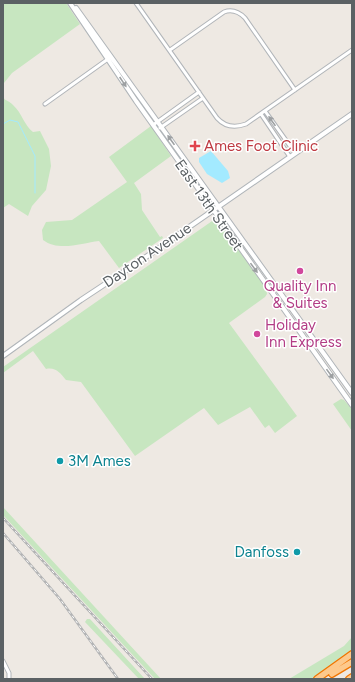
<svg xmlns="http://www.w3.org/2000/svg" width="355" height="682" font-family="Figtree,sans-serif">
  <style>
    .green { fill: #c7e6c0 }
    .water { fill: #a3eaff }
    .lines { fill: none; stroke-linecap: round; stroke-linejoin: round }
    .stream { stroke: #a3eaff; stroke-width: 1 }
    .street-casing { stroke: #b1b5b9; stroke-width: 5 }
    .secondary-casing { stroke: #b0b5b9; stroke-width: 6 }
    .highway-casing { stroke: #f17500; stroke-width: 8 }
    .street { stroke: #fff; stroke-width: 3 }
    .secondary { stroke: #fff; stroke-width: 4 }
    .highway { stroke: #fdc98c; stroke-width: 5.5 }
    .rail-casing { stroke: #b2b3b4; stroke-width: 2.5 }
    .rail { stroke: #fff; stroke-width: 1; stroke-dasharray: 3; stroke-linecap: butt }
    .oneway { fill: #9da0a2 }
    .health-dot { fill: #e0444e; stroke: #fff; stroke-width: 1.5 }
    .hotel-dot { fill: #d1479c; stroke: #fff; stroke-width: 1.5 }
    .culture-dot { fill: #0f9aa8; stroke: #fff; stroke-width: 1.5 }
    .labels { text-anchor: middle; stroke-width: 3; stroke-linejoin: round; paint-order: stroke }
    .health-label { font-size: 15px; fill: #be3a42; stroke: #fff; text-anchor: start }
    .street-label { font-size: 15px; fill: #5b6164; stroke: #fff }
    .hotel-label { font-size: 15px; fill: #b23c85; stroke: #fff }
    .culture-label { font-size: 15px; fill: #0d838f; stroke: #fff; text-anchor: start }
  </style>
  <rect width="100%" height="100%" fill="#eee9e3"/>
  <path class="green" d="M3 3H66L80 24 12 73 4 83 3 92Z
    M3 97C5 101 10 101 13 105 22 113 24 125 33 132L40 131 49 149 51 166 46 190 32 206 28 216 9 204 3 208Z
    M151 126 171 156 134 183 141 194 142 210 160 237 162 236 163 238 119 268 99 241C82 243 59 252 43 240L42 230 46 222 72 220 127 182 109 157Z
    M215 219 219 222 266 288 267 294 265 297 229 323 297 416 275 433 269 425 265 428 250 407 218 425 204 408 135 456 81 382 66 380C60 373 56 367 46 369L33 351 3 373V367Z
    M341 399 344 400 352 409V431L333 404Z
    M3 507 161 679H155L3 515Z
    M87 619H90L145 679H139L85 622Z
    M352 637V650L337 663 311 679H289L344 646Z"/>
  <path class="water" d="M211 151 228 171 230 178 222 183 207 174 199 162V158Z"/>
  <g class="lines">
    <path class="stream" d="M3 124 10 120 18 122 35 156V193"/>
    <g class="street-casing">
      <path id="street" d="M136 3 217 118C225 127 235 128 246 124L352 50
        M170 50 224 12C232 9 239 12 245 18L295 90
        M45 104 108 59
        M265 111 295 153
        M261 114 290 157
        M153 125 199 92
        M160 128 203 98
        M3 661 9 673V679"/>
    </g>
    <g class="secondary-casing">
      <path id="secondary" d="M70 3 136 101 352 405
        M76 8 352 393
        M3 356 81 300 143 259 352 114"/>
    </g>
    <g class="highway-casing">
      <path id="highway" d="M332 674 352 662
        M317 679 352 654
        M349 679 352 677"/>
    </g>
    <use href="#street" class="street"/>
    <use href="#secondary" class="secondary"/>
    <use href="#highway" class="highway"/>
    <g class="rail-casing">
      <path id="rail" d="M3 518 152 679
        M3 533 60 599 118 679"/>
    </g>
    <use href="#rail" class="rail"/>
  </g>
  <defs><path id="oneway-solid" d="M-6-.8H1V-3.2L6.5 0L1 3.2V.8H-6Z"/></defs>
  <g class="oneway">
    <use href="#oneway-solid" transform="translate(123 82) rotate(56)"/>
    <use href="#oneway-solid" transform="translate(272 121) rotate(-125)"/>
    <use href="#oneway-solid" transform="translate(171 140) rotate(-125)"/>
    <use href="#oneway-solid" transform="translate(254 268) rotate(54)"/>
    <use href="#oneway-solid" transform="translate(330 374) rotate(54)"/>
  </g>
  <path class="health-dot" d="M193 140h4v4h4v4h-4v4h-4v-4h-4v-4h4z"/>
  <g class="hotel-dot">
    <circle cx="300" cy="271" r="4"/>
    <circle cx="257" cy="334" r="4"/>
  </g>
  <g class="culture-dot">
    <circle cx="60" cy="461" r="4"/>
    <circle cx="297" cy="552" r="4"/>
  </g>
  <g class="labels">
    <g class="health-label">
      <text x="204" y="151">Ames Foot Clinic</text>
    </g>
    <g class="street-label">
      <text transform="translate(209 205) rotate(55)" y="5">East 13th Street</text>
      <text transform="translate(147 255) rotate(-34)" y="5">Dayton Avenue</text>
    </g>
    <g class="hotel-label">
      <text x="300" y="291">Quality Inn<tspan x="300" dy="17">&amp; Suites</tspan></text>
      <text x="265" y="330" text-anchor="start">Holiday<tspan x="265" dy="17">Inn Express</tspan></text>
    </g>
    <g class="culture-label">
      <text x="68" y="466">3M Ames</text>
      <text x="289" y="557" text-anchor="end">Danfoss</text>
    </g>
  </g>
  <rect width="355" height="682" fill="none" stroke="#5b6164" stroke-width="8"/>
</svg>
